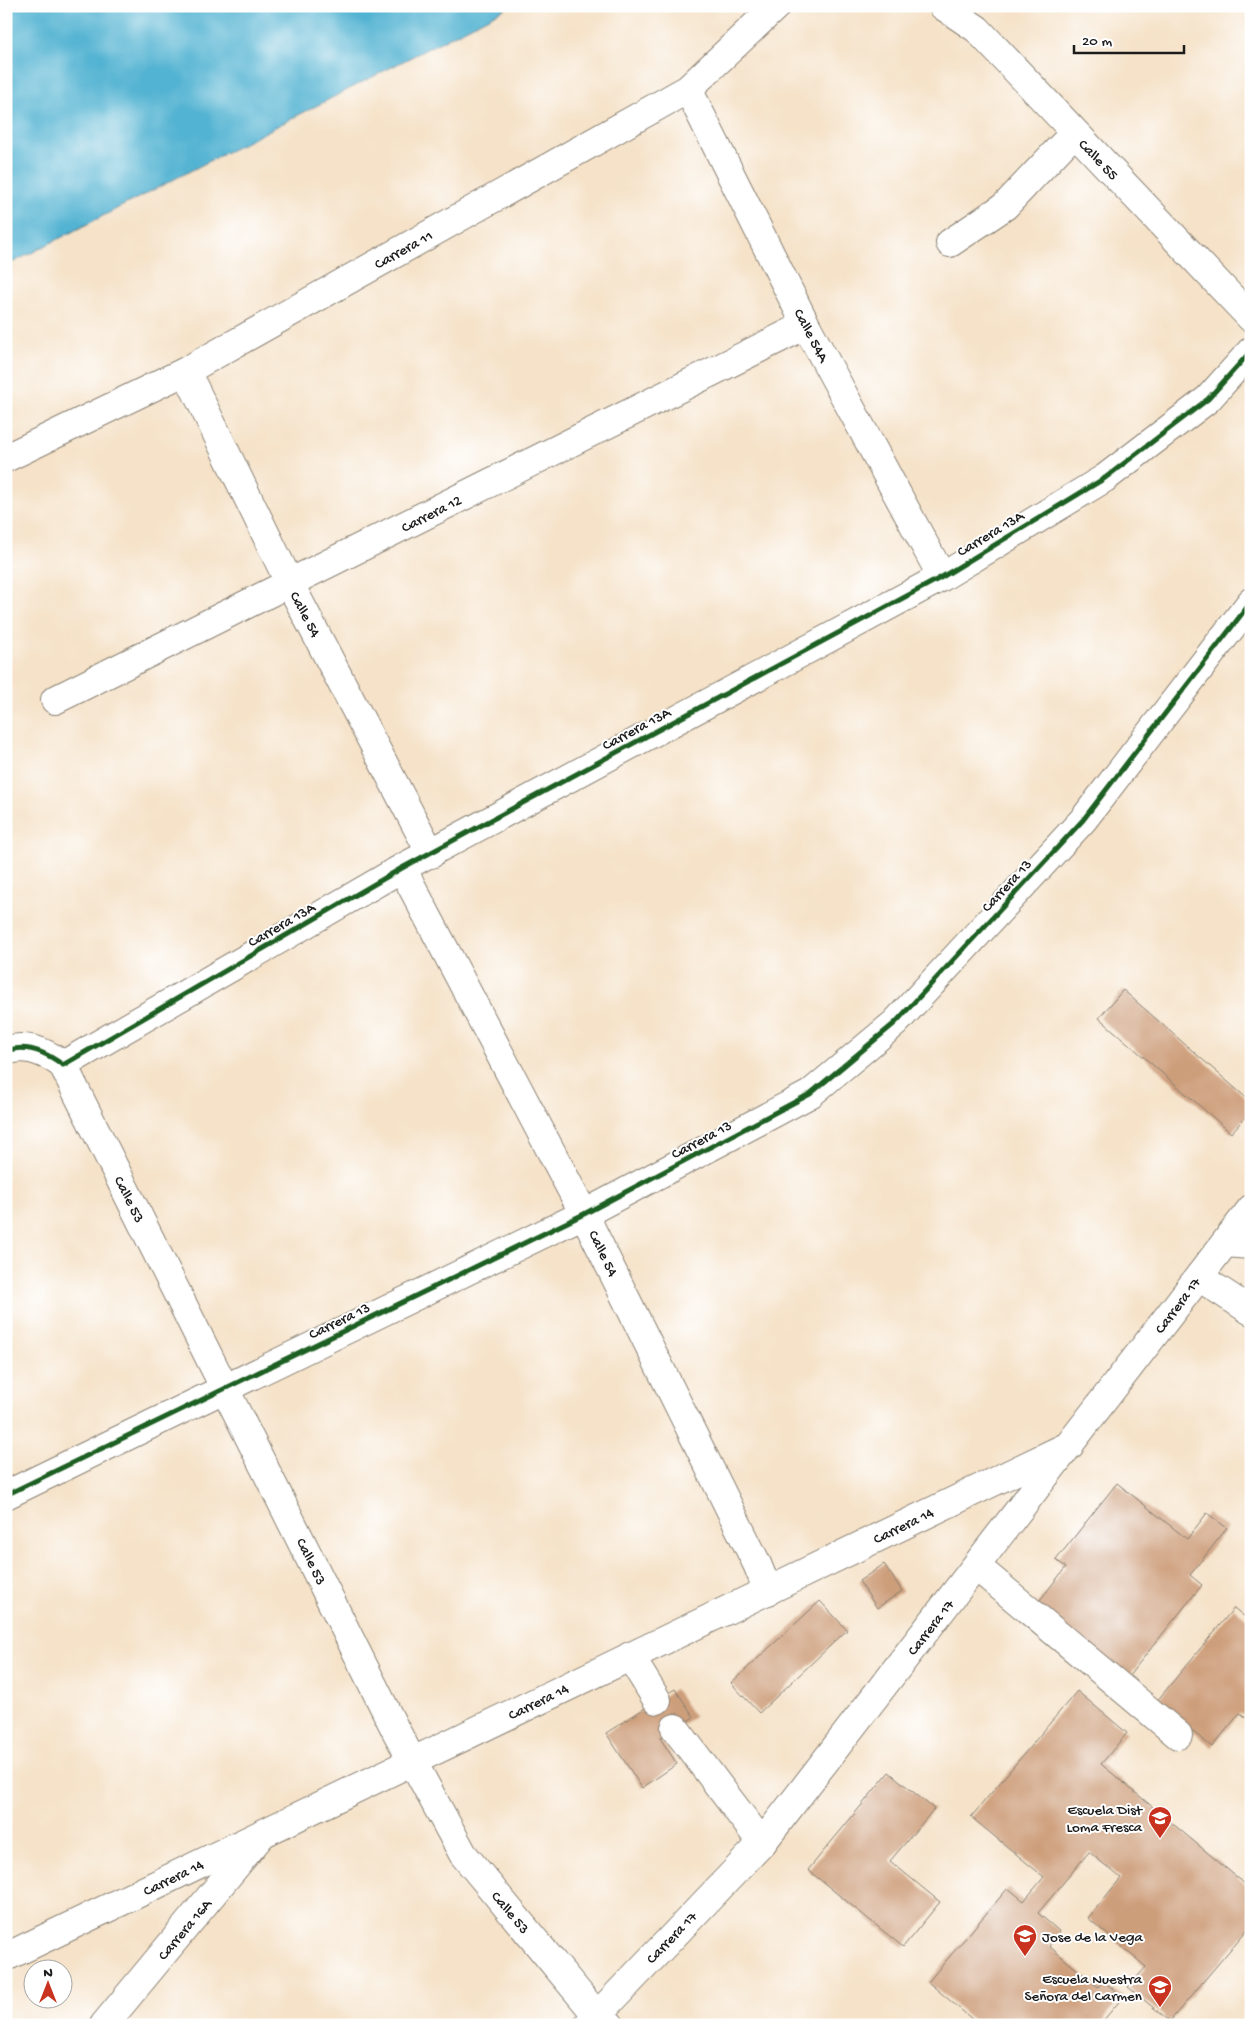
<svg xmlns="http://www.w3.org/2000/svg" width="1257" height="2031" font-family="'Gochi Hand',sans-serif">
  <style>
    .water { fill: #53b3d2; stroke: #386877 }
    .building { fill: #cd9e7a }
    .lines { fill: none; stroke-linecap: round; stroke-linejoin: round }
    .minor-casing { stroke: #887f72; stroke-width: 30 }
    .major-casing { stroke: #887f72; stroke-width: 30 }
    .minor { stroke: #fff; stroke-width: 28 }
    .major { stroke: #fff; stroke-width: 28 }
    .cycleway-casing { stroke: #fff; stroke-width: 8 }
    .cycleway { stroke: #1b5e20; stroke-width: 5 }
    .labels { text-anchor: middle; stroke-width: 4; stroke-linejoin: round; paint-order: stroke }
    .street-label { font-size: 15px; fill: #1c1c1c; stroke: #fff }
    .poi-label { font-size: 15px; fill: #1c1c1c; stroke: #fff; text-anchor: end }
  </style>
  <rect width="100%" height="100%" fill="#fff"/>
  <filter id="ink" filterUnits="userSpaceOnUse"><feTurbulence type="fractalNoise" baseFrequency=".02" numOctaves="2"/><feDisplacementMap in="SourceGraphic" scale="10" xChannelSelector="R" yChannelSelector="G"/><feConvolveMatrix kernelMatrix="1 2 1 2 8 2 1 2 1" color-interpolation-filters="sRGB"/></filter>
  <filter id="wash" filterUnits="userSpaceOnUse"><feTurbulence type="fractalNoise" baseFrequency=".0096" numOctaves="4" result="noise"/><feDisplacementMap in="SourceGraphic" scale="20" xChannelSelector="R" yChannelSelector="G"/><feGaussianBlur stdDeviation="1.12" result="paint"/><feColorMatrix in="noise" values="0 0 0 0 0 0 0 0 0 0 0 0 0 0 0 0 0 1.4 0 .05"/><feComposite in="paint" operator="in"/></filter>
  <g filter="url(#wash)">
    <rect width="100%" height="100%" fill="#f5e2c8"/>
    <path class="water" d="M6 6H510L6 266Z"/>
    <g id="blocks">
      <path class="building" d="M1123 990 1251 1102V1111L1231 1133 1099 1018Z
        M1117 1483 1187 1539 1207 1513 1227 1528 1190 1575 1202 1585 1128 1677 1036 1605 1066 1567 1056 1560Z
        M884 1564 902 1591 877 1608 859 1581Z
        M820 1601 847 1630 759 1713 731 1683Z
        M1234 1608 1251 1622V1721L1240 1713 1212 1747 1156 1702Z
        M675 1689 694 1717 660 1738 677 1764 642 1788 606 1733Z
        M1077 1691 1127 1733 1101 1764 1251 1889V1925L1170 2021 1128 1987 1146 1967 1088 1918 1121 1878 1089 1852 1038 1913 1060 1932 1049 1946 1098 1987 1103 1981 1123 1997 1102 2022 1105 2025H979L928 1982 1008 1888 1024 1901 1044 1877 971 1817Z
        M889 1772 934 1809 890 1861 940 1902 903 1947 808 1870Z"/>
    </g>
  </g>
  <g filter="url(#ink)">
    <use href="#blocks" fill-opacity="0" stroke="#887f72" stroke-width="1"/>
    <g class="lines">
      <g class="minor-casing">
        <path id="minor" d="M943 6 977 29 1251 318
          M688 89 806 325 942 577
          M950 243 1005 206 1074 133
          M186 371 290 584 431 854
          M6 458 186 371 688 89 776 6
          M55 700 806 325
          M402 868 584 1214 757 1564 768 1591
          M6 1051C27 1043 47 1053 63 1065L402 868 942 577 1105 478 1208 399 1251 351
          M63 1065 396 1731 463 1854 596 2014 610 2025
          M1225 1243 1251 1245
          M1199 1277 1251 1311
          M6 1495 584 1214 810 1094 895 1023 1083 820 1251 602
          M977 1567 1178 1735
          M630 1656 657 1700
          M675 1728 762 1843
          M104 2025 263 1833"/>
      </g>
      <g class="major-casing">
        <path id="major" d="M6 1957 1070 1445
          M588 2025 762 1843 1251 1209"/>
      </g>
      <use href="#minor" class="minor"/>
      <use href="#major" class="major"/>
      <g class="cycleway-casing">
        <path id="cycleway" d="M6 1051C27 1043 47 1053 63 1065L402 868 942 577 1105 478 1208 399 1251 351
          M6 1495 584 1214 810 1094 895 1023 1083 820 1251 602"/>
      </g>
      <use href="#cycleway" class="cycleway"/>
    </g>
  </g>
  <defs>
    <g id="school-pin" transform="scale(1.25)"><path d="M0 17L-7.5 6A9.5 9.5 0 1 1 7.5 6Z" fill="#c8321e" stroke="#fff"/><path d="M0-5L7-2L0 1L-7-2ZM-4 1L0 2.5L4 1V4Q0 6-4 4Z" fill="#fff"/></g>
    <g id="university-pin" transform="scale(1.25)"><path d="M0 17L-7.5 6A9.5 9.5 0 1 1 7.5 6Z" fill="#c8321e" stroke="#fff"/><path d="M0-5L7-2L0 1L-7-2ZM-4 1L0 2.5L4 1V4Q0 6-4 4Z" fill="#fff"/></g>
  </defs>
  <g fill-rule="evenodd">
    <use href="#school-pin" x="1160" y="1818"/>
    <use href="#university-pin" x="1025" y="1936"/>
    <use href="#school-pin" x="1160" y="1987"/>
  </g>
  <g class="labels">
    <g class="street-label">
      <text transform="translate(1099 159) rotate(46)" y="5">Calle 55</text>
      <text transform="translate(403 249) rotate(-29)" y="5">Carrera 11</text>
      <text transform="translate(812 335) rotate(62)" y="5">Calle 54A</text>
      <text transform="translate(431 513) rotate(-27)" y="5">Carrera 12</text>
      <text transform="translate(990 533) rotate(-31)" y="5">Carrera 13A</text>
      <text transform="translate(306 614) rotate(62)" y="5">Calle 54</text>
      <text transform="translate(636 728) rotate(-28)" y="5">Carrera 13A</text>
      <text transform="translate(1006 885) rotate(-47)" y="5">Carrera 13</text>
      <text transform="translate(281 924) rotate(-30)" y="5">Carrera 13A</text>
      <text transform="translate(701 1139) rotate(-28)" y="5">Carrera 13</text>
      <text transform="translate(130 1199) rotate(63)" y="5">Calle 53</text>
      <text transform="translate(604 1253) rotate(64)" y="5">Calle 54</text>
      <text transform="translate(1177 1305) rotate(-53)" y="5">Carrera 17</text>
      <text transform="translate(339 1320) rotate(-26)" y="5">Carrera 13</text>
      <text transform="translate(903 1525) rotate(-26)" y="5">Carrera 14</text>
      <text transform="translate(312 1561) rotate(64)" y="5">Calle 53</text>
      <text transform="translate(930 1627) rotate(-52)" y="5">Carrera 17</text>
      <text transform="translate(538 1701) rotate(-26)" y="5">Carrera 14</text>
      <text transform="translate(173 1877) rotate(-26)" y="5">Carrera 14</text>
      <text transform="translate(511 1912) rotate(50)" y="5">Calle 53</text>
      <text transform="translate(184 1929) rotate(-50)" y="5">Carrera 16A</text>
      <text transform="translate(671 1937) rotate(-46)" y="5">Carrera 17</text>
    </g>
    <g class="poi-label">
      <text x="1142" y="1814">Escuela Dist<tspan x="1142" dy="17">Loma Fresca</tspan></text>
      <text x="1042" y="1941" text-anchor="start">Jose de la Vega</text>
      <text x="1142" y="1983">Escuela Nuestra<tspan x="1142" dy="17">Señora del Carmen</tspan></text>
    </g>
  </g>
  <rect width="1257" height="2031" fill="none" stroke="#fff" stroke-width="25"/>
  <g transform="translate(48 1984)"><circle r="24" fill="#ffffff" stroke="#a4a4a4"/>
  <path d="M0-4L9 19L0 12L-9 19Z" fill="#c8321e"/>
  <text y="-8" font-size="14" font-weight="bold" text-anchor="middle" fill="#1c1c1c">N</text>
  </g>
  <path d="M1074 45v8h110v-8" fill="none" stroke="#1c1c1c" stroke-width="2.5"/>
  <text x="1082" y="45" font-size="15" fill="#1c1c1c" stroke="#ffffff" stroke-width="4" paint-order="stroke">20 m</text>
</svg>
